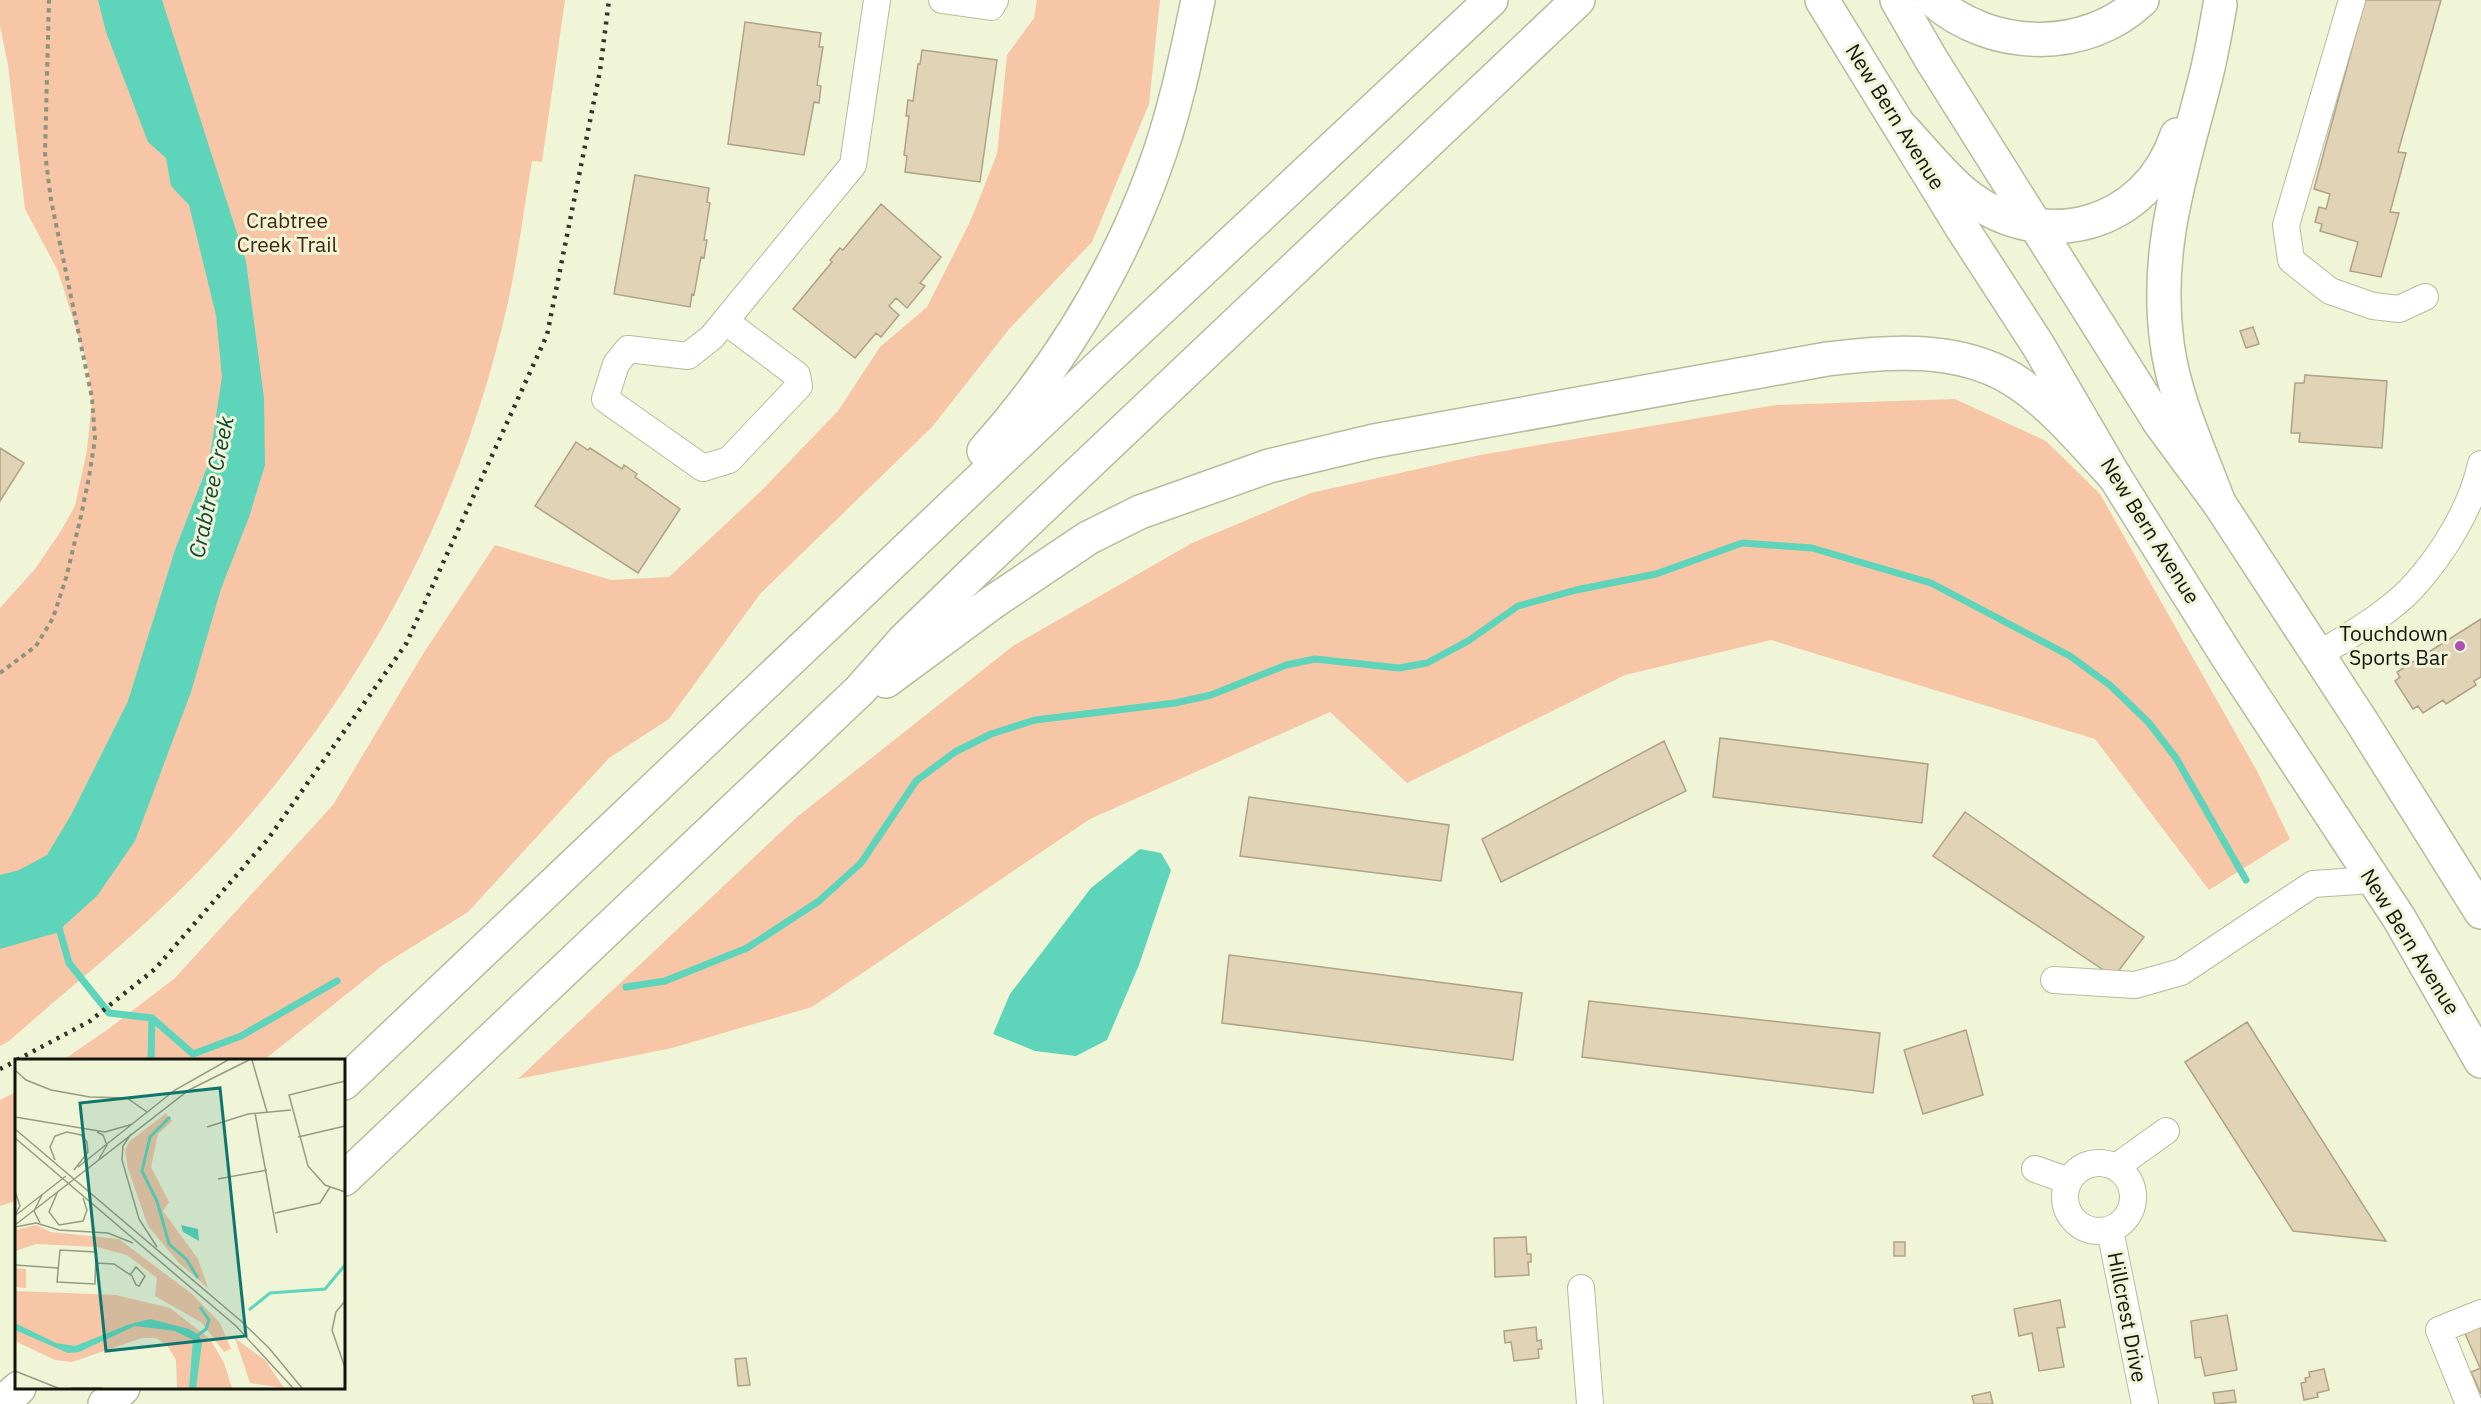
<svg xmlns="http://www.w3.org/2000/svg" width="2481" height="1404" font-family="'IBM Plex Sans',sans-serif">
  <style>
    .green { fill: #f7c6a6 }
    .water { fill: #5ed5bb }
    .lines { fill: none; stroke-linecap: round; stroke-linejoin: round }
    .stream { stroke: #5ed5bb; stroke-width: 7 }
    .building { fill: #e1d3b6; stroke: #afa286; stroke-width: 1.5 }
    .minor-casing { stroke: #b6bb9d; stroke-width: 28 }
    .major-casing { stroke: #b6bb9d; stroke-width: 36 }
    .highway-casing { stroke: #b6bb9d; stroke-width: 36 }
    .path { stroke: #8f937d; stroke-width: 4; stroke-dasharray: 4.5 4.5; stroke-linecap: butt }
    .minor { stroke: #fff; stroke-width: 26 }
    .major { stroke: #fff; stroke-width: 33 }
    .highway { stroke: #fff; stroke-width: 33 }
    .rail { stroke: #303325; stroke-width: 4.5; stroke-dasharray: 3 6; stroke-linecap: butt }
    .poi-dot { fill: #ae4fb8; stroke: #eff5d6; stroke-width: 2 }
    .labels { text-anchor: middle; stroke-width: 6; stroke-linejoin: round; paint-order: stroke }
    .street-label { font-size: 21px; fill: #13150a; stroke: #eff5d6 }
    .park-label { font-size: 21px; fill: #43240d; stroke: #eff5d6 }
    .poi-label { font-size: 21px; fill: #13150a; stroke: #eff5d6; text-anchor: end }
    .water-label { font-size: 22px; font-style: italic; fill: #10453a; stroke: #eff5d6 }
    .inset-river { fill: none; stroke: #5ed5bb; stroke-width: 3 }
    .inset-road { fill: none; stroke: #979b84; stroke-width: 1.5 }
    .view { fill: #0f766e; fill-opacity: 0.15; stroke: #0f766e; stroke-width: 3 }
    .inset-edge { fill: none; stroke: #13150a; stroke-width: 3 }
  </style>
  <rect width="100%" height="100%" fill="#eff5d6"/>
  <path class="green" d="M0 0H565L542 162 532 161C524 208 518 256 508 302 458 524 352 713 195 875 137 935 71 986 9 1041L0 1046V608L35 569 61 531 75 506 87 450 92 401 88 367 58 271 25 209 8 65 0 26Z
    M1037 0H1160L1149 104 1092 242 1010 328 932 427 760 594 669 719 609 758 468 912 383 965 264 1060H63L107 1030 175 978 333 805 423 654 495 545 611 580 669 577 760 492 838 411 880 347 927 307 970 222 997 154 1007 55 1034 18Z
    M1955 399 2046 441 2100 494 2257 771 2290 839 2209 890 2095 739 1771 640 1625 675 1407 783 1330 712 1090 819 812 1007 672 1048 518 1079 797 817 1013 646 1192 543 1311 493 1480 455 1776 405Z
    M16 1092V1201L0 1206V1100Z"/>
  <path class="water" d="M98 0H162L246 261 264 398 265 465 249 517 221 589 191 692 135 841 97 896 56 933 0 949V875L19 870 47 855 71 815 128 701 175 550 209 462 222 377 216 315 189 205 171 186 166 158 148 142 106 32Z
    M1140 849 1161 853 1171 870 1139 965 1107 1040 1076 1056 1035 1051 993 1034 1010 994 1091 888Z"/>
  <g class="lines">
    <path class="stream" d="M57 921 69 963 109 1013 152 1018 193 1054 241 1036 337 981
      M626 987 665 981 747 948 819 901 861 863 916 781 955 752 991 734 1035 720 1175 703 1211 695 1286 665 1315 659 1399 668 1427 663 1468 641 1518 606 1576 590 1656 574 1742 543 1812 548 1931 583 2070 656 2111 686 2149 723 2176 758 2246 880
      M151 1060 152 1018"/>
  </g>
  <path class="building" d="M2365 0H2441L2398 152 2406 153 2390 212 2399 213 2381 277 2350 271 2358 242 2320 231 2322 224 2315 222 2319 207 2326 209 2330 194 2314 189Z
    M745 22 821 33 819 47H823L817 85 821 86 819 103 814 102 804 155 728 144Z
    M922 50 997 60 980 182 905 172 907 156 904 155 909 116H906L908 100 913 101 918 64H920Z
    M635 175 709 188 707 202 710 203 704 240H707L704 258 701 257 694 295 692 294 690 307 614 294Z
    M881 204 941 257 920 283 925 286 907 308 896 298 889 306 899 315 881 337 876 333 855 358 793 309 832 262 830 260 840 248 843 250Z
    M2253 327 2259 344 2246 348 2240 331Z
    M2305 375 2387 381 2382 448 2299 442 2300 433H2291L2295 383H2304Z
    M576 442 588 450 590 448 622 469 624 465 637 474 635 477 680 509 638 573 535 506Z
    M0 448 24 463 0 501Z
    M2481 619V677L2474 681 2476 685 2446 704 2443 700 2423 713 2418 706 2413 709 2395 681 2400 677 2397 672Z
    M1720 738 1928 764 1922 823 1713 797Z
    M1664 741 1686 791 1501 882 1482 839Z
    M1249 797 1449 825 1441 881 1240 856Z
    M1965 812 2144 937 2114 977 1933 856Z
    M1229 955 1522 993 1513 1060 1222 1023Z
    M1589 1001 1880 1033 1873 1093 1582 1057Z
    M2247 1022 2386 1241 2293 1231 2185 1062Z
    M1966 1030 1983 1095 1923 1114 1904 1050Z
    M1526 1237 1527 1254H1531V1262H1528L1529 1275 1495 1277 1494 1238Z
    M1894 1242H1905V1256H1894Z
    M2060 1300 2065 1327 2057 1328 2064 1367 2039 1371 2032 1333 2019 1336 2014 1309Z
    M2227 1315 2237 1370 2205 1376 2201 1357 2195 1358 2191 1321Z
    M2481 1322V1370L2463 1329Z
    M1536 1327 1537 1341 1541 1340 1542 1349H1538L1539 1358 1514 1361 1511 1342 1505 1343 1504 1331Z
    M746 1358 750 1385 738 1386 735 1359Z
    M2481 1368V1394L2471 1372Z
    M2324 1369 2329 1390 2317 1393 2318 1397 2304 1400 2301 1383 2306 1382 2305 1378 2310 1377 2309 1372Z
    M2234 1390 2236 1402 2215 1404 2213 1393Z
    M1990 1392 1993 1404H1974L1972 1396Z"/>
  <g class="lines">
    <g class="minor-casing">
      <path id="minor" d="M942 0 991 7 995 0
        M2352 0 2286 225 2291 260 2330 291 2373 306 2399 309 2425 297
        M725 321 797 375 799 386 729 460 703 468 605 399 616 364 628 349 688 356 712 337 853 165 877 0
        M2318 655C2350 635 2386 615 2412 588 2443 554 2471 509 2481 464
        M2054 980 2135 985 2181 972 2313 884 2372 880
        M2065 1197a34 34 0 1 1 68 0a34 34 0 1 1-68 0Z
        M2116 1167 2166 1131
        M2035 1169 2069 1181
        M2110 1230 2145 1404
        M1581 1288 1590 1404
        M2469 1404 2439 1330 2481 1313"/>
    </g>
    <g class="major-casing">
      <path id="major" d="M1822 0 1964 231 2038 345 2115 477 2227 656 2399 918 2481 1061
        M1897 0 1931 59 2160 423 2219 503 2360 719 2481 912"/>
    </g>
    <g class="highway-casing">
      <path id="highway" d="M1933 0C1991 51 2085 54 2142 0
        M1902 128C1921 148 1947 181 1969 197 2044 254 2147 226 2177 135
        M984 451C1057 369 1115 275 1153 172 1174 116 1186 58 1198 0
        M2219 503C2200 452 2174 398 2167 343 2154 247 2183 167 2206 76 2212 52 2216 28 2220 5
        M886 681 993 602 1088 538 1140 512 1269 466 1374 441 1827 359C1888 351 1957 346 2012 379 2050 402 2085 445 2115 477
        M344 1083 1105 361 1491 0
        M344 1179 860 690 905 639 974 572 1578 0
        M1 1404 19 1388
        M105 1404 123 1388"/>
    </g>
    <path class="path" d="M0 673 36 646 53 618 66 578 81 516 89 477 95 439 92 398 51 200 45 153 49 0"/>
    <use href="#minor" class="minor"/>
    <use href="#major" class="major"/>
    <use href="#highway" class="highway"/>
    <path class="rail" d="M17 1060 90 1021 155 969 268 839 406 644 547 335 600 71 609 0
      M0 1069 16 1061"/>
  </g>
  <circle class="poi-dot" cx="2460" cy="646" r="6"/>
  <g class="labels">
    <g class="street-label">
      <text transform="translate(1895 117) rotate(58)" y="7">New Bern Avenue</text>
      <text transform="translate(2150 531) rotate(58)" y="7">New Bern Avenue</text>
      <text transform="translate(2410 942) rotate(58)" y="7">New Bern Avenue</text>
      <text transform="translate(2127 1317) rotate(79)" y="7">Hillcrest Drive</text>
    </g>
    <g class="park-label">
      <text x="287" y="228">Crabtree<tspan x="287" dy="24">Creek Trail</tspan></text>
    </g>
    <g class="poi-label">
      <text x="2448" y="641">Touchdown<tspan x="2448" dy="24">Sports Bar</tspan></text>
    </g>
    <g class="water-label">
      <text transform="translate(211 487) rotate(-78)" y="8">Crabtree Creek</text>
    </g>
  </g>
  <g transform="translate(15 1059)">
    <rect width="330" height="330" fill="#eff5d6"/>
    <path d="M151 54 157 62 143 75 136 108 154 143 148 152 183 200 193 229 164 204 133 167 113 110 110 92 114 83ZM21 166 36 173 104 180 177 235 205 264 216 290 209 293 187 264 140 237 142 219 112 196 82 188 21 185 0 192V171ZM0 209 11 210V229L0 228ZM0 232 101 236 155 249 195 280 209 304 217 329H162L161 301 152 286 141 279H127L57 303 40 301 0 282ZM220 279 250 301 269 329 235 324Z" fill="#f7c6a6"/>
    <path d="M166 166 183 170 184 182 168 173ZM135 260 174 270 184 276 187 284 181 329H174L178 281 160 272 120 267 64 293 53 294 0 271V264L41 284 60 287 115 265Z" fill="#5ed5bb"/>
    <path class="inset-river" d="M155 58 135 78 127 112 142 142 154 185 172 201 183 219M234 251 255 234 310 230 330 206M182 277 191 270 194 261 185 248"/>
    <path class="inset-road" d="M237 1 252 53M0 11 11 21 36 31 75 38 112 39 132 53M330 22 274 36 293 107 310 126 330 133M240 54 262 174M0 58 90 73 118 65M192 68 233 55 276 51M0 70 226 262 254 289 287 329M82 73 88 76 92 86 84 100M116 75 108 87 107 101 124 160 142 188M283 78 330 67M0 79 221 267 278 329M40 101 35 88 40 77 52 73 66 76 72 83 73 93 59 111M63 108 160 31 213 1M203 120 252 111M0 132 5 147 0 156M43 132 34 153 44 166 68 162 72 151 68 139M260 154 305 144 315 128M1 156 51 117M25 164 19 152 27 136M0 166 174 31 234 1M0 168 21 164 44 171 93 174 118 184M45 191 81 193 80 225 42 223ZM81 204 99 205 117 217 121 226 124 227 130 217 121 208 115 216M0 206 43 209M330 242 321 253 317 271 330 309M0 312 43 329M56 329H87"/>
    <path class="view" d="M205 29 231 277 91 292 65 44Z"/>
    <rect width="330" height="330" class="inset-edge"/>
  </g>
</svg>
